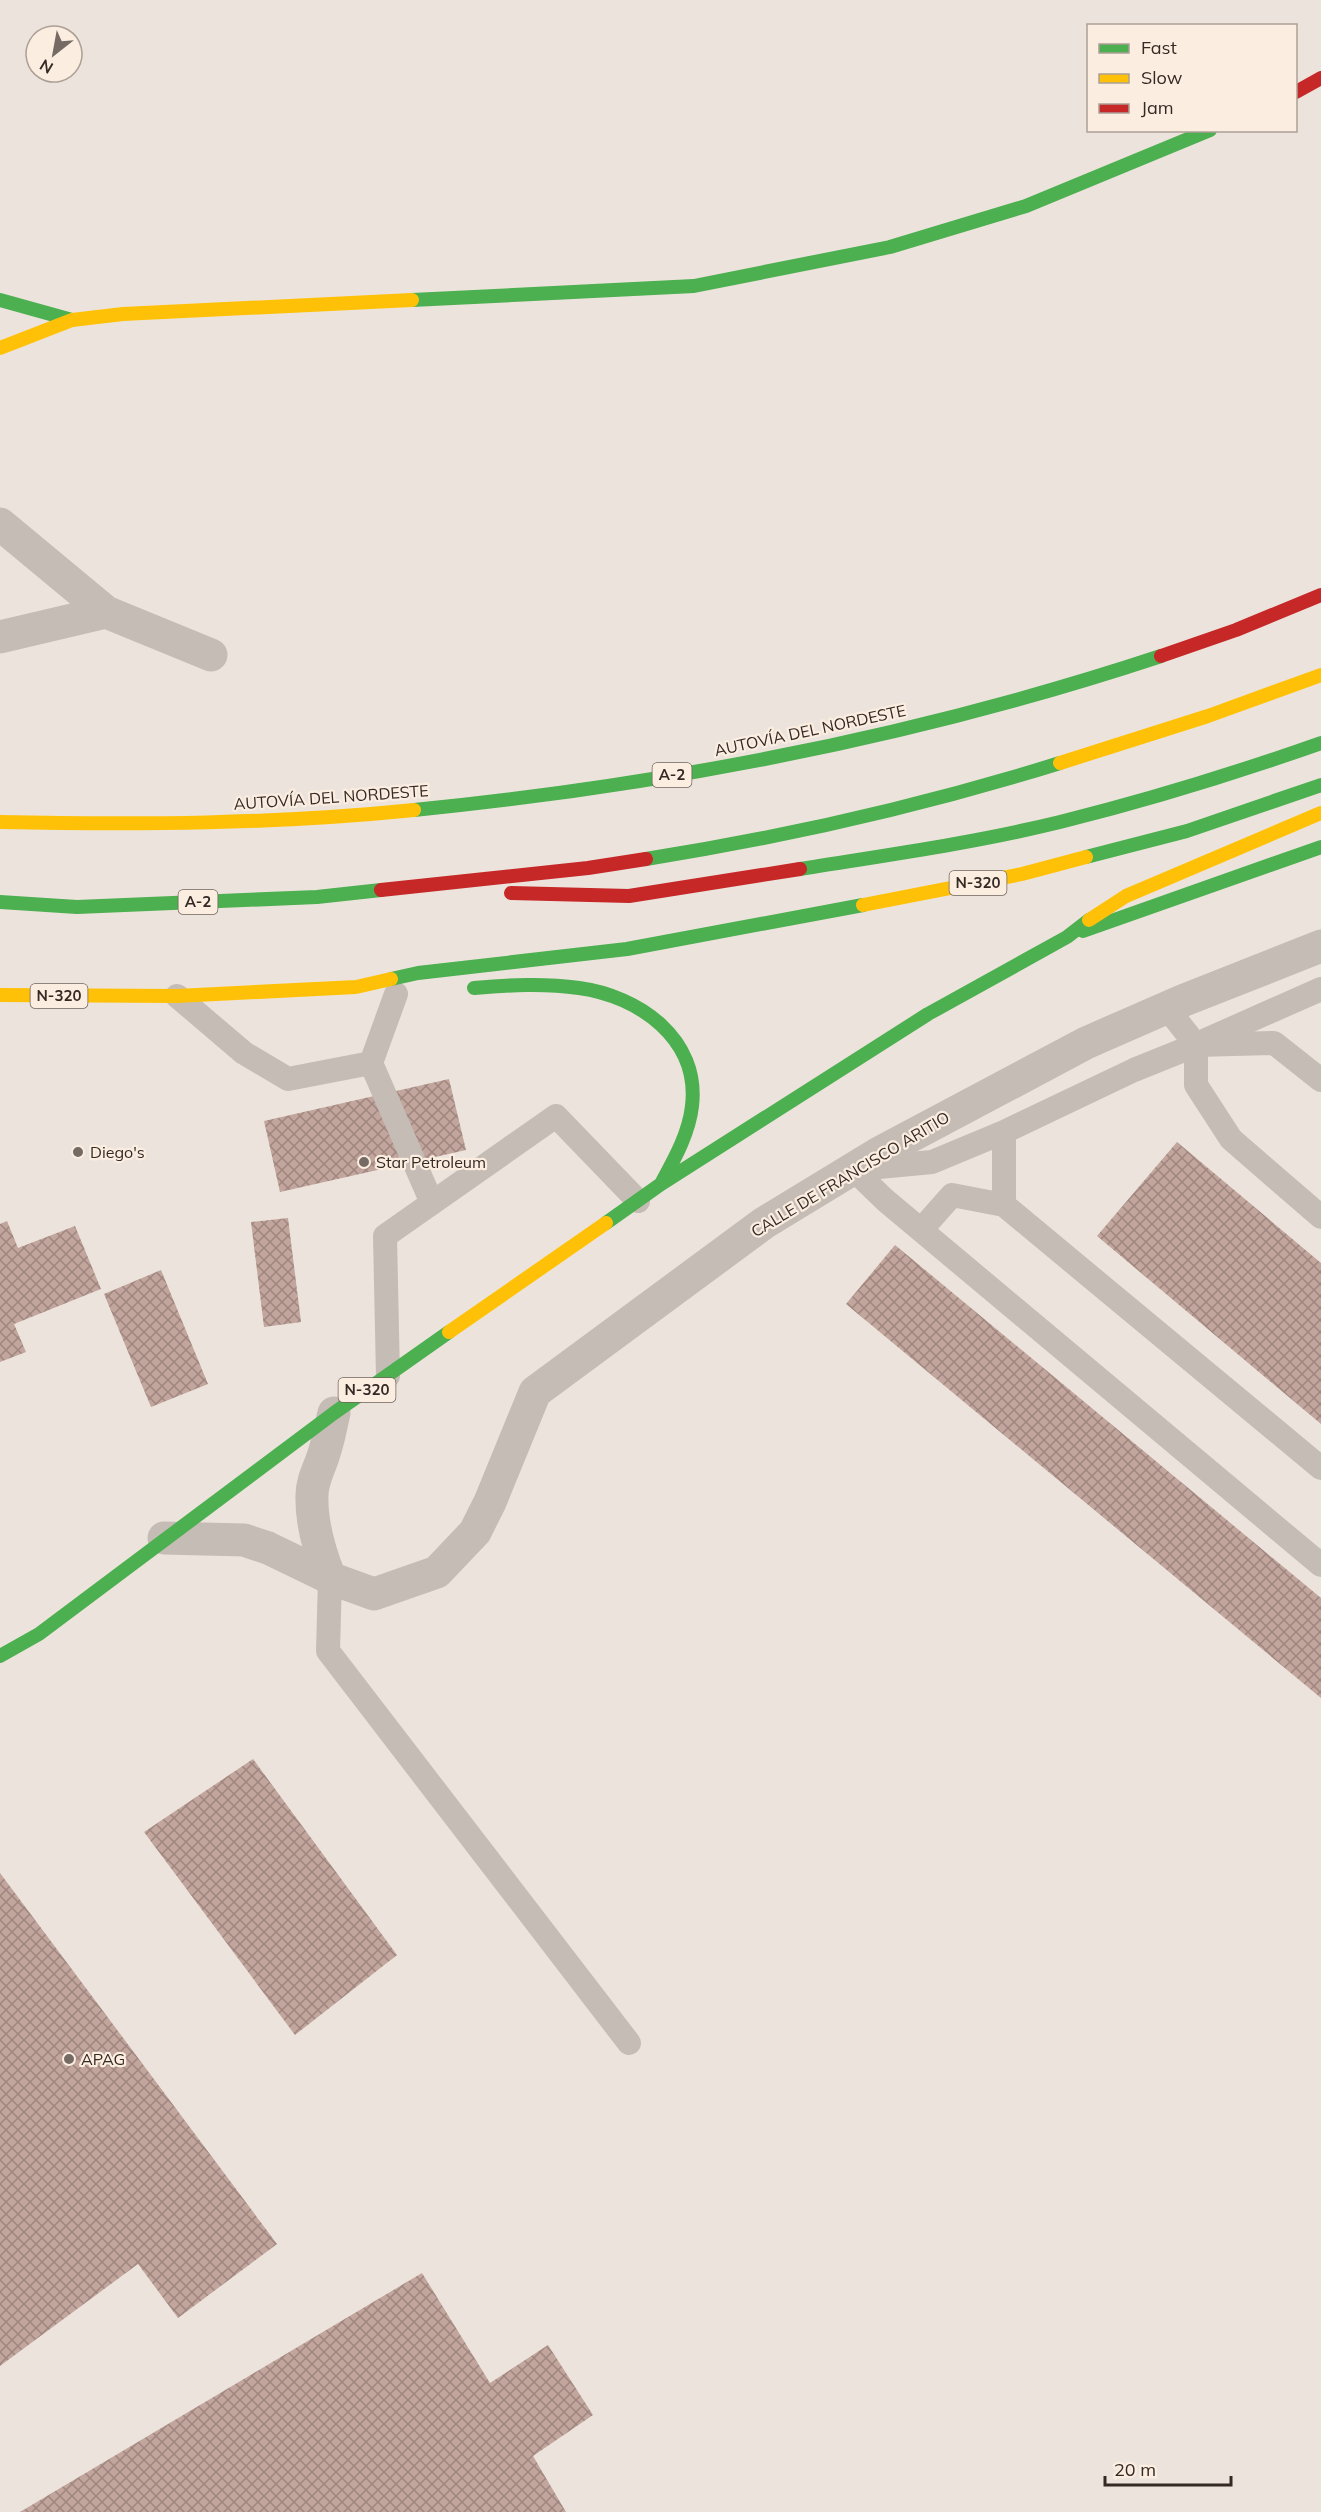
<svg xmlns="http://www.w3.org/2000/svg" width="1321" height="2512" font-family="Mulish,sans-serif">
  <style>
    .building { fill: url(#building-cross-hatch) }
    .lines { fill: none; stroke-linecap: round; stroke-linejoin: round }
    .lane { stroke: #c5bcb5; stroke-width: 24 }
    .street { stroke: #c5bcb5; stroke-width: 33 }
    .fast { stroke: #4caf50; stroke-width: 14 }
    .slow { stroke: #ffc107; stroke-width: 14 }
    .jam { stroke: #c62828; stroke-width: 14 }
    .poi-dot { fill: #756a64; stroke: #fbeee1; stroke-width: 2 }
    .labels { text-anchor: middle; stroke-width: 4.5; stroke-linejoin: round; paint-order: stroke }
    .shield { fill: #fbeee1; stroke: #70645d; stroke-width: 1.5 }
    .shield-label { font-size: 15px; font-weight: bold; fill: #352924 }
    .street-label { font-size: 16px; fill: #352924; stroke: #fbeee1 }
    .poi-label { font-size: 16px; fill: #352924; stroke: #fbeee1; text-anchor: start }
  </style>
  <defs>
    <pattern id="building-cross-hatch" width="8" height="8" patternUnits="userSpaceOnUse" patternTransform="scale(1.5)"><rect width="8" height="8" fill="#c2a59c"/><path d="M0 0l8 8M0 8l8-8" fill="none" stroke="#9e867f"/></pattern>
  </defs>
  <rect width="100%" height="100%" fill="#ece4dc"/>
  <path class="building" d="M449 1079 466 1150 280 1192 264 1121Z
    M1177 1142 1321 1263V1424L1097 1236Z
    M288 1218 301 1322 264 1327 251 1222Z
    M7 1221 18 1248 75 1226 101 1289 14 1324 26 1352 0 1362V1224Z
    M895 1245 1321 1598V1698L846 1304Z
    M161 1270 208 1384 151 1407 104 1294Z
    M253 1759 397 1955 295 2035 144 1832Z
    M0 1873 277 2244 178 2318 138 2264 0 2366Z
    M422 2273 490 2383 548 2345 593 2415 533 2456 566 2512H20Z"/>
  <g class="lines">
    <path class="lane" d="M177 996 244 1053 288 1079 371 1063 396 994
      M1167 1008 1196 1045
      M1206 1040 1321 989
      M1196 1045 1274 1043 1321 1080
      M371 1063 432 1203
      M853 1169 885 1200 1321 1565
      M858 1169 932 1162 1004 1132
      M1004 1205V1132L1134 1070 1196 1045V1085L1231 1139 1321 1217
      M921 1230 952 1195 1004 1205 1321 1468
      M388 1376 385 1236 556 1116 638 1201
      M330 1578 328 1651 629 2043"/>
    <path class="street" d="M0 524 106 612 211 655
      M0 637 106 612
      M164 1538 244 1540 268 1548 330 1578 374 1594 437 1572 475 1532 490 1502 535 1392 764 1223 879 1153 1086 1043 1182 1001 1321 946
      M330 1578C320 1553 311 1523 312 1495 312 1479 321 1466 325 1450 329 1438 331 1425 334 1413"/>
    <path class="fast" d="M0 300 72 320
      M412 300 694 286 890 247 1026 206 1210 130
      M414 810C666 785 919 736 1161 656
      M1086 857 1187 831 1321 785
      M646 859C785 837 925 805 1060 763
      M800 869C887 855 974 843 1060 822 1148 800 1236 773 1321 743
      M0 902 77 907 317 897 381 890
      M1083 931 1321 847
      M391 979 418 973 627 949 863 905
      M474 988C509 985 544 983 579 988 639 996 700 1039 692 1106 689 1133 675 1158 662 1182
      M606 1223 661 1184 928 1014 1067 937 1089 920
      M0 1656 39 1634 334 1413 449 1332"/>
    <path class="slow" d="M0 348 72 320 123 314 412 300
      M1060 763 1208 716 1321 675
      M0 822C138 825 276 824 414 810
      M863 905 1022 874 1086 857
      M1089 920 1126 896 1321 813
      M0 995 177 996 356 987 391 979
      M449 1332 606 1223"/>
    <path class="jam" d="M1296 92 1321 78
      M1161 656 1236 630 1321 595
      M381 890 588 868 646 859
      M511 893 629 896 800 869"/>
  </g>
  <g class="poi-dot">
    <circle cx="78" cy="1152" r="6"/>
    <circle cx="364" cy="1162" r="6"/>
    <circle cx="69" cy="2059" r="6"/>
  </g>
  <g class="labels">
    <g class="shield">
      <rect x="652.5" y="763" width="39" height="24" rx="4.5"/>
      <rect x="949.5" y="871" width="57" height="24" rx="4.5"/>
      <rect x="178.5" y="890" width="39" height="24" rx="4.5"/>
      <rect x="30.5" y="984" width="57" height="24" rx="4.5"/>
      <rect x="338.5" y="1378" width="57" height="24" rx="4.5"/>
    </g>
    <g class="shield-label">
      <text x="672" y="780">A-2</text>
      <text x="978" y="888">N-320</text>
      <text x="198" y="907">A-2</text>
      <text x="59" y="1001">N-320</text>
      <text x="367" y="1395">N-320</text>
    </g>
    <g class="street-label">
      <text transform="translate(810 730) rotate(-12)" y="6">AUTOVÍA DEL NORDESTE</text>
      <text transform="translate(331 797) rotate(-4)" y="6">AUTOVÍA DEL NORDESTE</text>
      <text transform="translate(850 1174) rotate(-31)" y="6">CALLE DE FRANCISCO ARITIO</text>
    </g>
    <g class="poi-label">
      <text x="90" y="1158">Diego's</text>
      <text x="376" y="1168">Star Petroleum</text>
      <text x="81" y="2065">APAG</text>
    </g>
  </g>
  <rect x="1087" y="24" width="210" height="108" fill="#fbeee1" stroke="#ac9f95" stroke-width="1.5"/>
  <rect x="1099" y="44" width="30" height="9" fill="#4caf50" stroke="#ac9f95" stroke-width="1.5"/>
  <text x="1141" y="54" font-size="18" fill="#352924">Fast</text>
  <rect x="1099" y="74" width="30" height="9" fill="#ffc107" stroke="#ac9f95" stroke-width="1.5"/>
  <text x="1141" y="84" font-size="18" fill="#352924">Slow</text>
  <rect x="1099" y="104" width="30" height="9" fill="#c62828" stroke="#ac9f95" stroke-width="1.5"/>
  <text x="1141" y="114" font-size="18" fill="#352924">Jam</text>
  <g transform="translate(54 54) rotate(211)"><circle r="28" fill="#fbeee1" stroke="#ac9f95" stroke-width="1.5"/>
  <path d="M0-4.5L10 22L0 15L-10 22Z" fill="#756a64"/>
  <text y="-9" font-size="16" font-weight="bold" text-anchor="middle" fill="#352924">N</text>
  </g>
  <path d="M1105 2476v9h126v-9" fill="none" stroke="#352924" stroke-width="3"/>
  <text x="1114" y="2476" font-size="18" fill="#352924" stroke="#fbeee1" stroke-width="4.5" paint-order="stroke">20 m</text>
</svg>
